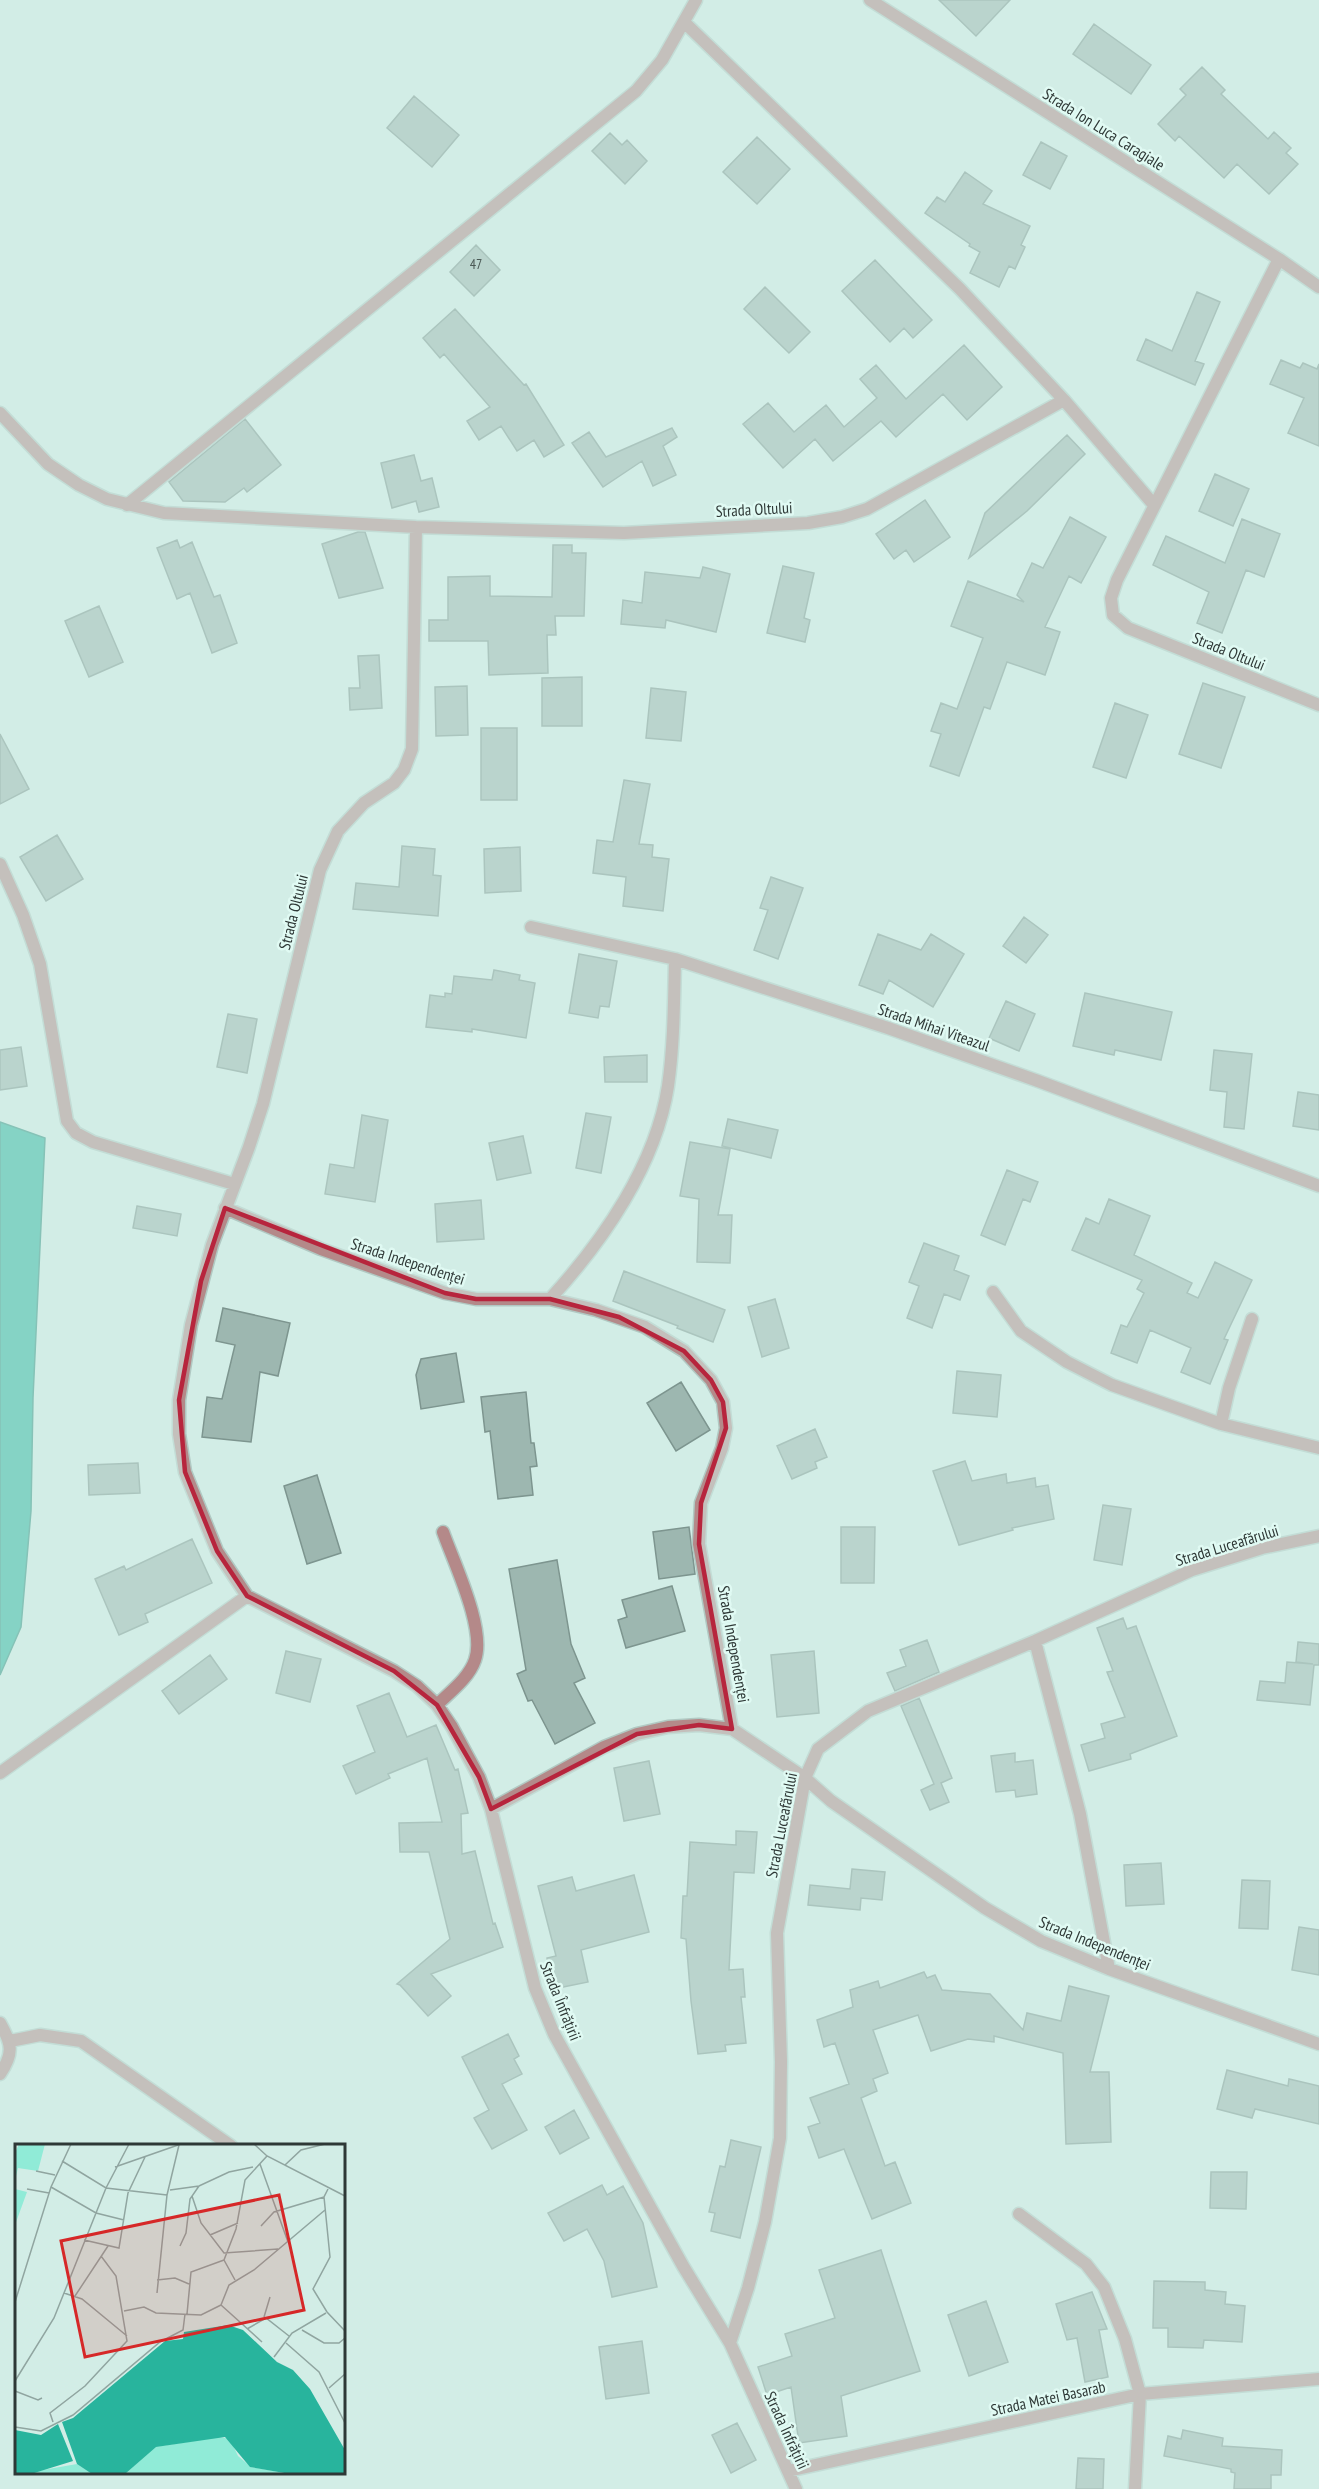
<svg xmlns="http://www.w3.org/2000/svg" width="1319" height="2489" font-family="'PT Sans Narrow',sans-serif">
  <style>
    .water { fill: #28b49d; stroke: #2a8f7e; stroke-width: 1.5 }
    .building { fill: #9db7b0; stroke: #7d958f; stroke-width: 1.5 }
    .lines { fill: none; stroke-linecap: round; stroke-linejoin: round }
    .minor-casing { stroke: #b1c9c3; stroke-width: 15 }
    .minor { stroke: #b48989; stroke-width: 12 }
    .marked { fill: none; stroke: #b7253d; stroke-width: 4.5; stroke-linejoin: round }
    .labels { text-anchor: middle; stroke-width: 5; stroke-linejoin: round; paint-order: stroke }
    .number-label { font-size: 14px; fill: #4a5854 }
    .street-label { font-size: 16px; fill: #2e3836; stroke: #e0faf3 }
    .inset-road { fill: none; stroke: #90a5a0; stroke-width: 1.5 }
    .view { fill: #d62828; fill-opacity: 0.15; stroke: #d62828; stroke-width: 3 }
    .inset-edge { fill: none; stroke: #2e3836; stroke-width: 3 }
  </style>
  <rect width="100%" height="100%" fill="#d2ede6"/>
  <path class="water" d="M0 1122 45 1138 33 1398 31 1511 21 1627 0 1675Z"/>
  <path class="building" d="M939 0H1010L976 36Z
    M1094 24 1151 65 1131 94 1073 54Z
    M1202 67 1225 90 1221 94 1268 139 1274 132 1291 148 1286 153 1298 164 1269 194 1237 164 1224 178 1179 136 1175 141 1158 124 1186 95 1180 89Z
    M414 96 459 135 432 167 387 128Z
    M610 133 622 145 627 140 647 161 625 184 592 151Z
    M757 137 790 169 757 204 723 172Z
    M1041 142 1067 156 1050 189 1023 175Z
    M965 172 992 191 983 204 1030 226 1021 245 1025 247 1015 269 1009 266 999 287 970 273 980 252 969 246 970 244 925 213 937 197 945 202Z
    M476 245 500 270 474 296 450 272Z
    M875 260 932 320 913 338 904 328 890 342 842 291Z
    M765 287 810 332 789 353 744 309Z
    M1197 292 1220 302 1195 361 1204 364 1195 385 1137 360 1146 339 1172 351Z
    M455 309 524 385 526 384 564 445 544 457 534 440 517 451 501 426 479 440 467 421 490 407 444 354 440 358 423 338Z
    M964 345 1002 387 967 420 943 394 896 437 881 421 833 461 815 439 783 468 743 424 768 403 794 432 826 405 844 427 877 398 860 379 876 365 906 399Z
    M1281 360 1300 368 1303 363 1317 369 1319 364V446L1288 433 1304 398 1270 384Z
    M245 419 281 465 247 492 244 488 225 502 183 501 169 482Z
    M672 428 677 437 663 446 676 475 653 486 642 461 603 487 572 443 589 432 606 457Z
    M1067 435 1085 454 1027 511 969 558 985 513Z
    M414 455 421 481 432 478 439 507 419 512 416 501 392 508 381 463Z
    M1215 474 1249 489 1233 526 1199 511Z
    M925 500 950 537 914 562 906 550 894 559 876 534Z
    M1070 517 1106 537 1081 583 1069 576 1045 627 1060 632 1045 675 1007 662 990 709 984 707 959 776 930 766 941 734 931 731 941 703 957 709 983 638 951 626 968 581 1024 602 1017 595 1032 563 1043 568Z
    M1242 519 1280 534 1264 577 1246 570 1222 633 1197 623 1209 592 1153 565 1166 536 1225 563Z
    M358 532H365L383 588 339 598 322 544Z
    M177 540 180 548 192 542 214 597 220 595 237 643 212 653 190 593 177 599 157 548Z
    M553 545H572V553H586L584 616H555L556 635H547L548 673 489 675 488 641H429V620H448V577L490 576V596L552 597Z
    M783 566 814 573 804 618 810 620 805 642 767 633Z
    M703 567 730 574 716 632 666 620 665 628 621 624 623 600 642 603 645 572 700 578Z
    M99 606 123 662 89 677 65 621Z
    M379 655 382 708 350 710 349 688H360L358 656Z
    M582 677V726H542V678Z
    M1203 683 1245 697 1221 768 1179 754Z
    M467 686 468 735 436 736 435 687Z
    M651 688 686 692 681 741 646 738Z
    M1115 703 1148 715 1126 778 1093 767Z
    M481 728H517V800H481Z
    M0 734 29 789 0 804Z
    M624 780 650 784 639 844 653 845 652 857 669 859 663 911 623 906 626 877 593 873 597 840 613 842Z
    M57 835 83 879 46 901 20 857Z
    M402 846 435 849 433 875 441 876 438 916 353 909 356 883 399 887Z
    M520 847 521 891 485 893 484 849Z
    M771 877 803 888 778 959 754 950 768 910 760 908Z
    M1024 917 1048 935 1026 963 1003 946Z
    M878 934 921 950 931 934 964 954 933 1007 889 980 883 994 859 985Z
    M579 954 617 961 609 1007 600 1006 598 1018 569 1013Z
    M494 970 520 975 519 980 535 983 526 1038 472 1029V1032L426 1027 430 995 445 997V993L452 994 454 976 492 980Z
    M1085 993 1172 1012 1161 1060 1115 1050 1114 1055 1073 1046Z
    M1006 1001 1035 1014 1019 1051 989 1038Z
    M228 1014 257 1019 247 1073 217 1067Z
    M21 1047 27 1086 0 1090V1050Z
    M1214 1050 1252 1054 1244 1129 1224 1127 1227 1092 1210 1090Z
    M647 1055V1082H605L604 1057Z
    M1298 1092 1319 1095V1130L1293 1126Z
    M586 1113 611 1117 601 1173 576 1168Z
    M362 1115 388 1120 375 1202 325 1194 330 1164 354 1168Z
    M728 1119 778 1130 771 1158 722 1146Z
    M523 1136 531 1173 497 1180 489 1143Z
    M690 1142 730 1149 718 1215H732L730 1263 697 1262 699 1199 680 1196Z
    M1007 1170 1038 1182 1030 1202 1023 1199 1005 1245 981 1235Z
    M1109 1199 1150 1216 1134 1255 1192 1283 1187 1293 1198 1298 1215 1262 1252 1280 1224 1339 1228 1340 1210 1384 1181 1372 1191 1348 1150 1330 1137 1363 1111 1353 1121 1325 1127 1327 1144 1293 1137 1289 1142 1280 1072 1250 1086 1218 1099 1224Z
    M481 1200 484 1239 437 1242 435 1204Z
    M137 1206 181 1214 177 1236 133 1228Z
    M924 1243 959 1256 954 1270 969 1276 960 1300 944 1294 932 1328 907 1318 919 1286 909 1282Z
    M624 1271 725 1310 713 1342 677 1328 678 1326 613 1301Z
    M775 1299 789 1348 762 1357 748 1307Z
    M223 1308 290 1323 278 1376 260 1372 251 1442 202 1437 207 1397 222 1399 235 1345 216 1341Z
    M456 1353 464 1402 421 1409 416 1375 421 1359Z
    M957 1371 1001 1375 997 1417 953 1413Z
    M681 1382 710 1430 676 1451 647 1403Z
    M526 1392 531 1443H534L537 1466 530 1467 533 1495 498 1499 490 1431 485 1432 481 1397Z
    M815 1429 827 1457 815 1462 817 1468 792 1479 777 1446Z
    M965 1461 972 1481 1006 1474 1007 1483 1035 1478 1036 1487 1048 1485 1054 1519 1012 1528 1013 1530 959 1545 933 1471Z
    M138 1463 140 1493 89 1495 88 1465Z
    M317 1475 341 1553 307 1564 284 1486Z
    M1103 1505 1131 1509 1122 1565 1094 1560Z
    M689 1527 695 1574 659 1579 653 1532Z
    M841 1527H875L874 1583H841Z
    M192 1539 212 1583 145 1614 148 1622 119 1635 95 1579 124 1566 126 1570Z
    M557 1560 571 1644 585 1678 574 1683 595 1723 555 1744 532 1700 528 1701 517 1674 526 1670 509 1569Z
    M672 1586 685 1631 626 1648 618 1620 627 1617 622 1600Z
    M1123 1618 1127 1629 1136 1626 1177 1736 1130 1754 1131 1759 1089 1771 1081 1745 1105 1738 1101 1724 1125 1717 1107 1672 1113 1671 1097 1628Z
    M927 1640 939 1672 895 1691 887 1673 906 1666 900 1650Z
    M1298 1642 1319 1644V1665H1314L1310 1705 1257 1700 1260 1681 1285 1683 1287 1662 1313 1664 1296 1662Z
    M286 1651 321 1659 310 1702 276 1693Z
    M814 1651 819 1713 777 1717 771 1655Z
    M210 1655 227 1679 179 1714 162 1691Z
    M389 1693 407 1737 436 1725 455 1770 458 1769 468 1813 461 1814 462 1854 475 1851 493 1924 495 1923 503 1947 431 1974 451 1996 428 2016 400 1985 397 1984 450 1939 429 1852H400L399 1823 442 1822 427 1758 388 1774 390 1778 356 1794 343 1766 375 1752 357 1706Z
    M919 1698 952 1778 941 1783 949 1802 930 1810 921 1790 934 1784 901 1706Z
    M1015 1753V1762L1033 1760 1037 1794 1016 1797 1015 1790 996 1792 991 1756Z
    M649 1761 660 1814 624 1821 614 1768Z
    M736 1831 757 1832 754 1873 734 1872 729 1970 743 1969 745 1997H741L746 2043 725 2045 726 2051 698 2054 691 2001 686 1939 681 1938 683 1896H687L690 1842 736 1845Z
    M1161 1863 1164 1904 1126 1906 1124 1865Z
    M852 1869 885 1872 882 1900 861 1898 860 1910 808 1905 810 1885 850 1889Z
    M634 1875 649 1932 581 1950 588 1982 553 1989 547 1958 556 1956 538 1886 572 1877 576 1891Z
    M1242 1880 1270 1881 1268 1929 1239 1928Z
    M1299 1927 1319 1930V1975L1292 1970Z
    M924 1972 927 1978 935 1975 942 1990 990 1994 1023 2030 1027 2013 1061 2021 1069 1986 1109 1996 1090 2072H1109L1111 2142 1066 2144 1063 2053 994 2036V2042L968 2039 931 2051 918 2015 873 2030 888 2073 873 2079 877 2091 861 2098 885 2166 895 2162 911 2203 872 2219 844 2149 819 2158 808 2127 820 2123 810 2098 849 2084 835 2043 824 2047 817 2020 853 2007 850 1990 878 1981 880 1988Z
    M508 2034 519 2056 514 2059 522 2074 502 2084 527 2130 492 2149 474 2118 489 2110 462 2057Z
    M1227 2070 1288 2086 1289 2079 1319 2086V2124L1255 2109 1252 2118 1217 2109Z
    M574 2110 589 2138 560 2154 545 2127Z
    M731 2140 761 2147 740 2238 711 2231 715 2213 709 2212 720 2166 725 2167Z
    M1211 2172H1247L1246 2209 1210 2208Z
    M602 2185 607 2195 623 2186 643 2223 657 2287 612 2297 604 2261 587 2229 564 2241 548 2213Z
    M881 2250 920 2371 841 2396 847 2436 799 2443 791 2387 767 2395 758 2367 792 2356 785 2334 835 2318 819 2270Z
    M1154 2281 1205 2282V2290L1226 2292 1225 2304 1245 2306 1242 2342 1204 2340 1203 2348 1168 2347V2328H1153Z
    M1092 2292 1107 2329 1099 2330 1108 2377 1085 2382 1077 2338 1067 2340 1056 2304Z
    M986 2301 1008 2362 969 2376 948 2315Z
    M642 2341 649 2393 606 2399 599 2347Z
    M737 2423 756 2460 731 2473 712 2435Z
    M1183 2430 1223 2438 1222 2446 1282 2450 1281 2475H1271V2489H1234L1235 2473 1231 2472V2469L1164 2456 1168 2436 1181 2439Z
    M1078 2458 1104 2459 1103 2489H1076Z"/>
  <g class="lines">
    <g class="minor-casing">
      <path id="minor" d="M870 0 1279 259 1319 287
        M684 22 960 289 1064 400 1154 505
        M1279 259 1117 580 1111 598 1113 615 1128 628 1319 705
        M0 413 48 464 79 485 107 499 164 513 416 527 624 533 808 523 842 517 867 509 1064 400
        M127 505 636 91 662 60 696 0
        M416 527 412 749 404 770 394 783 364 803 338 831 320 870 263 1104 249 1147 212 1245 191 1325 179 1400V1434L185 1472 217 1551 247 1596 394 1671 417 1686 437 1705 452 1727 479 1777 491 1809 535 1988 554 2034 683 2266 730 2343 796 2489
        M0 864 23 915 40 964 67 1121 76 1133 93 1142 234 1184
        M531 927 675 959 888 1028 1038 1081 1319 1186
        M225 1208 321 1249 445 1293 476 1299H550L596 1310 645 1327 684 1351 711 1380 723 1402 726 1428 722 1448 701 1503 699 1544 732 1729
        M993 1292 1021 1331 1067 1362 1112 1385 1221 1424 1319 1448
        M550 1299C603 1241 656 1165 668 1086 674 1044 674 1001 675 959
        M1221 1424 1229 1388 1252 1319
        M1035 1641 1080 1814 1109 1969
        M437 1705C450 1692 469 1678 475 1660 486 1629 454 1563 443 1532
        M0 1773 247 1596
        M491 1809 604 1747 637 1734 668 1727 699 1725 732 1729 805 1778 831 1801 985 1908 1041 1941 1109 1969 1319 2044
        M0 2023C12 2044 14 2053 0 2074
        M10 2041 40 2035 81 2041 231 2146
        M1019 2214 1086 2264 1104 2287 1125 2339 1140 2394 1135 2489
        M730 2343 748 2288 765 2222 780 2138 781 2062 777 1933 805 1778 818 1749 868 1711 1035 1641 1192 1570 1262 1548 1319 1536
        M788 2471 1140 2394 1319 2379"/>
    </g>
    <use href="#minor" class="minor"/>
  </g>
  <path d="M0 0H1319V2489H0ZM225 1208 445 1293 476 1299H550L619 1317 684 1351 711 1380 723 1402 726 1428 701 1503 699 1544 732 1729 699 1725 637 1734 491 1809 479 1777 437 1705 394 1671 247 1596 217 1551 185 1472 179 1400 201 1281Z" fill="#d2ede6" fill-opacity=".55" fill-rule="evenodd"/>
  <path class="marked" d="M225 1208 445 1293 476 1299H550L619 1317 684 1351 711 1380 723 1402 726 1428 701 1503 699 1544 732 1729 699 1725 637 1734 491 1809 479 1777 437 1705 394 1671 247 1596 217 1551 185 1472 179 1400 201 1281Z"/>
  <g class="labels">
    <g class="number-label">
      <text x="476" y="269">47</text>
    </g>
    <g class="street-label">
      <text transform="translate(1104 129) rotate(32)" y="6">Strada Ion Luca Caragiale</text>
      <text transform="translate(754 509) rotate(-3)" y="6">Strada Oltului</text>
      <text transform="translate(1229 651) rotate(22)" y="6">Strada Oltului</text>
      <text transform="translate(293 912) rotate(-76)" y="6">Strada Oltului</text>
      <text transform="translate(934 1027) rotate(19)" y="6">Strada Mihai Viteazul</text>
      <text transform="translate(408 1261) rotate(18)" y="6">Strada Independenței</text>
      <text transform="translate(1227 1545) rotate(-17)" y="6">Strada Luceafărului</text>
      <text transform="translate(734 1644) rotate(80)" y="6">Strada Independenței</text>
      <text transform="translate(781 1825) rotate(-79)" y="6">Strada Luceafărului</text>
      <text transform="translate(1095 1943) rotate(22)" y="6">Strada Independenței</text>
      <text transform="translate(561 2001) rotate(68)" y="6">Strada Înfrățirii</text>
      <text transform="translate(1048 2398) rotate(-12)" y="6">Strada Matei Basarab</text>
      <text transform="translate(787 2430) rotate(65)" y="6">Strada Înfrățirii</text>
    </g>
  </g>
  <g transform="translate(15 2144)">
    <rect width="330" height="330" fill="#d2ede6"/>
    <path d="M4 0H30L23 27 3 24 0 36V9ZM0 45 12 48 0 81ZM204 293 215 295 223 312 236 323 275 330H110L140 303ZM62 320 77 330H16L22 327Z" fill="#90ebd7"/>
    <path d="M213 181 228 186 262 218 278 226 295 245 330 306V330H275L235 323 210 293 141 303 110 330H77L62 320 47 278 58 274 150 197 168 195 169 188ZM43 280 58 317 16 330H0V286L26 291Z" fill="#28b49d"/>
    <path class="inset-road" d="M239 0 252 12 330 52M47 17 91 44 152 51M245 20 273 98M270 21 286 6 310 0M100 23 166 0M21 27 40 31M36 43 81 69 109 76M12 45 34 49M313 45 309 53 315 113 298 145 312 168 330 187M155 46 184 42 214 28 238 23M177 52 186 79 209 109 263 105M246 82 259 68 309 53M195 91 223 79M69 96 104 104 113 49 130 13M165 102 171 89 175 55 184 42M142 136 160 134 174 140M220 136 209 116 221 85 230 36 252 12M49 149 67 155 112 192M142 149 152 51 164 1M60 152 93 102M0 158 36 43 56 0M206 161 214 141 239 126 310 66M206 161 247 198M109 167 129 163 141 169 186 171 206 161M172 170 176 128 209 116M249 173 255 153M232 185 251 174 274 192M287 186 309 199H324L330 194M271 199 304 228 330 279M259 213 277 189 311 169M0 237 39 174 91 44 114 0M314 244 330 230M0 247 23 256 27 254M38 278 35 269 70 242 112 197 101 132 86 112M0 283 26 287 58 271 145 198 168 186 170 170"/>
    <path class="view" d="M264 51 289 166 70 213 46 97Z"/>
    <rect width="330" height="330" class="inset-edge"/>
  </g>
</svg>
